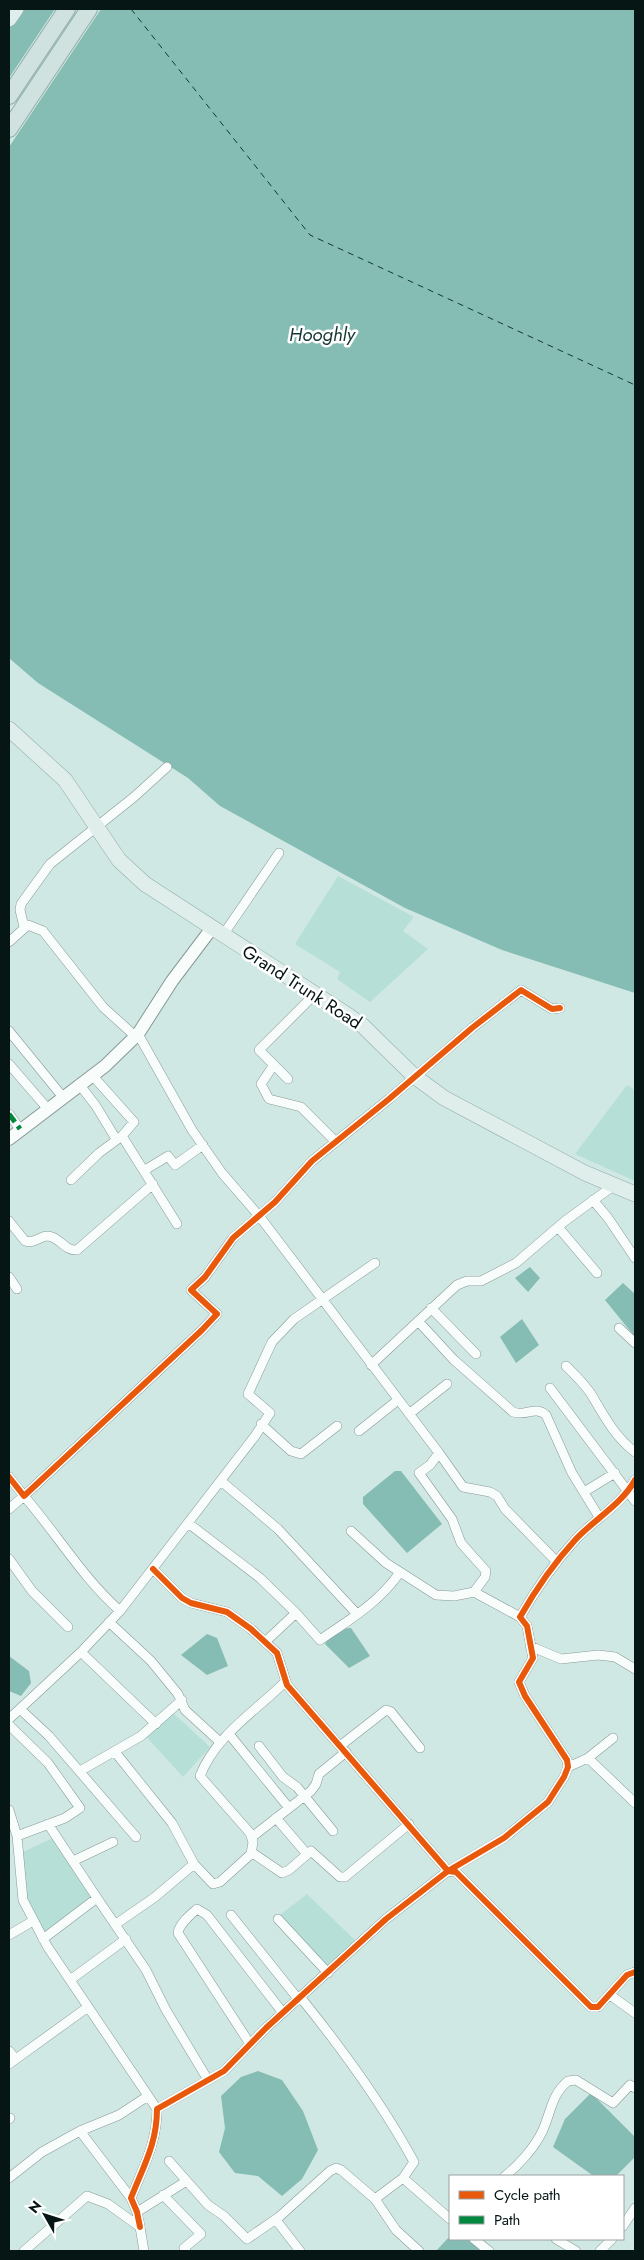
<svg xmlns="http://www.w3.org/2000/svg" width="644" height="2260" font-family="Jost,sans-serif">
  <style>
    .green { fill: #b6dfd8 }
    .water { fill: #85bcb4 }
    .pier { fill: #d0e8e4 }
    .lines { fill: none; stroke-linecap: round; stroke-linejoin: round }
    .ferry { stroke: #153733; stroke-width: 1; stroke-dasharray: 6 5; stroke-linecap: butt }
    .street-casing { stroke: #879996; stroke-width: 10 }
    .secondary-casing { stroke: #879996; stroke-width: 14 }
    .primary-casing { stroke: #90ada9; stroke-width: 16 }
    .highway-casing { stroke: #90ada9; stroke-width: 18 }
    .street { stroke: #f8fcfb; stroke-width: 9 }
    .secondary { stroke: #f8fcfb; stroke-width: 12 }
    .primary { stroke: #dfedeb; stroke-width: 15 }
    .highway { stroke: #cfe2e0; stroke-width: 16 }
    .quiet { stroke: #00873e; stroke-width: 5; stroke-dasharray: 10 5; stroke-linecap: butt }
    .cycleway-casing { stroke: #fff; stroke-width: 9 }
    .cycleway { stroke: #e8590c; stroke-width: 6 }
    .labels { text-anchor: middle; stroke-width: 5; stroke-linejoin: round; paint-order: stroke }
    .street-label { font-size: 18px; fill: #061614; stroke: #fff }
    .water-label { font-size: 19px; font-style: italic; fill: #153733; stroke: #fff }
  </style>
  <rect width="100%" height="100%" fill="#d0e8e4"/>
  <path class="green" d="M338 876 414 917 403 931 428 949 370 1002 337 979 340 972 295 944Z
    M627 1085 635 1090V1181L575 1154Z
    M172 1712 210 1747 183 1777 143 1733Z
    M59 1835 96 1895 44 1933 27 1902 23 1852Z
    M307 1894 357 1942 328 1967 280 1915Z"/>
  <path class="water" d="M9 9H635V993L502 950 405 908 220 806 188 778 38 683 9 658Z
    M530 1267 540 1278 528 1292 515 1278Z
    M623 1283 635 1294V1337L605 1300Z
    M522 1319 539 1345 516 1363 500 1337Z
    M395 1471H401L442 1524 407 1553 363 1504V1497Z
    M351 1628 370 1656 349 1668 325 1644 335 1629Z
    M207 1634 217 1638 228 1666 207 1675 181 1655Z
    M9 1656 29 1671 31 1683 21 1696 9 1691Z
    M258 2071 282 2080 303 2111 318 2150 302 2179 282 2196 258 2176 235 2173 219 2152 225 2128 221 2096 241 2077Z
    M591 2093 635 2137V2157L616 2176 592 2175 553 2147 565 2119Z
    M450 2236V2239H470L480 2251H436Z"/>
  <path class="pier" d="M55 9H101L9 147V78Z"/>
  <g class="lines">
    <path class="ferry" d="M131 9 310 235 635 385"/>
    <g class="street-casing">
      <path id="street" d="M24 927 20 910 21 904 50 864 134 797 167 767
        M223 935 279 853
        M9 942 28 925 43 931 103 1007 135 1036
        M9 1031 62 1096
        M138 1034 192 1130 222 1173 260 1217 439 1453 430 1465 419 1473 452 1519 461 1543 486 1571 485 1577 474 1592
        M9 1064 47 1108
        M273 1066 261 1084 269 1099 301 1107 336 1142
        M288 1079 259 1050 315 994
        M79 1084 96 1106 116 1139
        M9 1114 20 1129
        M122 1136 177 1224
        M145 1170 168 1156 175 1165 203 1145
        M71 1180 99 1153 122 1136 134 1122 92 1075
        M593 1200 608 1218 635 1258
        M9 1221 25 1241C35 1244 39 1236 48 1236 60 1237 64 1251 77 1250L153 1184
        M558 1227 597 1273
        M9 1277 17 1289
        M431 1308 476 1354
        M418 1321 454 1360 513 1412C525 1417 535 1405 546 1415L572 1473 599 1517
        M619 1328 635 1343
        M371 1365 457 1285 467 1281H481L516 1263 565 1221 613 1186
        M566 1366C576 1376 588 1387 594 1399 605 1418 617 1439 635 1452
        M550 1388 635 1501
        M409 1414 447 1384
        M261 1424 291 1451 301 1454 337 1426
        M359 1431 398 1400
        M439 1453 463 1487 490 1492 497 1496 505 1509 557 1562
        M9 1477 24 1496 202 1330 217 1314 191 1290 205 1277 233 1238 275 1202 312 1161 389 1099 472 1028 521 990 552 1009 560 1008
        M221 1481 278 1529 357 1614
        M584 1492 615 1473
        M9 1509 24 1496C57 1534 82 1577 120 1611
        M188 1523 260 1578 296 1613
        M351 1531 386 1563 436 1595 454 1596 474 1592 520 1617
        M9 1559 32 1591 68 1627
        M153 1569 182 1598 191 1603 227 1612 251 1629 277 1653 287 1685 448 1871 456 1872 591 2007H598L627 1975 635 1972
        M109 1622 151 1661 178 1694 185 1710 220 1742
        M265 1642 296 1613 320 1640C349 1620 380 1602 400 1572
        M530 1646 561 1659 598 1655 615 1657 635 1669
        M81 1652 156 1724
        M21 1710 49 1736 136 1837
        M9 1719 81 1652 120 1611 255 1436 270 1413 248 1394 272 1342 294 1319 375 1263
        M9 1725 48 1763 80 1808 65 1818 17 1836
        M229 1734 289 1808
        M259 1746 283 1777 297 1787 333 1831
        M340 1746 386 1710 391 1712 420 1748
        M115 1752 172 1823 194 1864 213 1884 220 1882 251 1854H254L282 1873 289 1870 311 1851 340 1877H345L409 1824
        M588 1758 613 1738
        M568 1767 588 1758 635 1803
        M80 1771 141 1736 182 1700
        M9 1810 17 1836 23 1900 47 1946 157 2109
        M276 1818 306 1853
        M48 1824 97 1898
        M252 1837 311 1791 316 1784 319 1774 346 1752
        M251 1854 253 1842 250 1833 200 1776C216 1735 256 1711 286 1681
        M73 1861 113 1842
        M231 1915 299 2000
        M278 1919 328 1973
        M116 1924 155 1897 194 1864
        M9 1935 33 1921
        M43 1939 97 1898 146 1970 166 2010 208 2080
        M70 1980 126 1939
        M610 1995 635 2013
        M301 1998C343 2050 382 2103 414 2162L403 2178 450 2219
        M250 2044 178 1933C179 1924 190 1915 197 1909L207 1915 283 2013
        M9 2051 16 2059
        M9 2064 88 2007
        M9 2119 10 2118
        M80 2131 131 2198
        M169 2161 208 2205 224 2216 247 2239 279 2217 330 2171 336 2168 341 2170 375 2199 396 2230 419 2251
        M505 2176C519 2165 534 2148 542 2132 551 2113 551 2095 568 2081L576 2080 613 2103 630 2085 635 2088
        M9 2178 42 2152 80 2131 119 2115 148 2096
        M163 2195 201 2234 184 2248 186 2251
        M375 2199 403 2178
        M137 2212 185 2182
        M276 2220 300 2251
        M623 2226 635 2208
        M140 2227 137 2212 131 2198C143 2167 157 2144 157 2109L224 2071 266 2028 386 1919 448 1871 504 1838 548 1802 564 1777 568 1767 567 1760 525 1696 519 1682 533 1658 527 1626 520 1617C536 1589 554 1563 576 1539 595 1519 622 1504 635 1480
        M474 2239 489 2251
        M556 2239 576 2251
        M24 2251 87 2196 108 2204 140 2227 144 2251
        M600 2251 612 2239"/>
    </g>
    <g class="secondary-casing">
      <path id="secondary" d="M9 1139 105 1066 138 1034 172 981 212 928"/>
    </g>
    <g class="primary-casing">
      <path id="primary" d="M9 19 16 9
        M9 729 65 780 119 860 145 884 349 1016 363 1026 414 1076 444 1098 585 1173 635 1194"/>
    </g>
    <g class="highway-casing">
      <path id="highway" d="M9 96 67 9
        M9 129 89 9"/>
    </g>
    <use href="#street" class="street"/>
    <use href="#secondary" class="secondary"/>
    <use href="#primary" class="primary"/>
    <use href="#highway" class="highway"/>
    <path class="quiet" d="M9 1114 20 1129"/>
    <g class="cycleway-casing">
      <path id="cycleway" d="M9 1477 24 1496 202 1330 217 1314 191 1290 205 1277 233 1238 275 1202 312 1161 389 1099 472 1028 521 990 552 1009 560 1008
        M153 1569 182 1598 191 1603 227 1612 251 1629 277 1653 287 1685 448 1871 456 1872 591 2007H598L627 1975 635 1972
        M140 2227 137 2212 131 2198C143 2167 157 2144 157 2109L224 2071 266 2028 386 1919 448 1871 504 1838 548 1802 564 1777 568 1767 567 1760 525 1696 519 1682 533 1658 527 1626 520 1617C536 1589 554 1563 576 1539 595 1519 622 1504 635 1480"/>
    </g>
    <use href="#cycleway" class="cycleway"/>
  </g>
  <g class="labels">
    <g class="street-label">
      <text transform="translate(302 987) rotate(33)" y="6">Grand Trunk Road</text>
    </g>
    <g class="water-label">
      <text x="322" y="341">Hooghly</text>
    </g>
  </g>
  <rect width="644" height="2260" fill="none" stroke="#061614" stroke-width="20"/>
  <rect x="449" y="2175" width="175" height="65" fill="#ffffff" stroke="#9ba2a1"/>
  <rect x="459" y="2191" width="25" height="8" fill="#e8590c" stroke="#9ba2a1"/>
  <text x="494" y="2200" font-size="15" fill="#061614">Cycle path</text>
  <rect x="459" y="2216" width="25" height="8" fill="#00873e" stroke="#9ba2a1"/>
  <text x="494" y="2225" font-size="15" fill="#061614">Path</text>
  <g transform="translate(45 2215) rotate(309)" stroke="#ffffff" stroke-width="4" paint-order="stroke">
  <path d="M0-4L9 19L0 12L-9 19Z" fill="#061614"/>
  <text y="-8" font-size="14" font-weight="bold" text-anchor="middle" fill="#061614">N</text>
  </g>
</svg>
